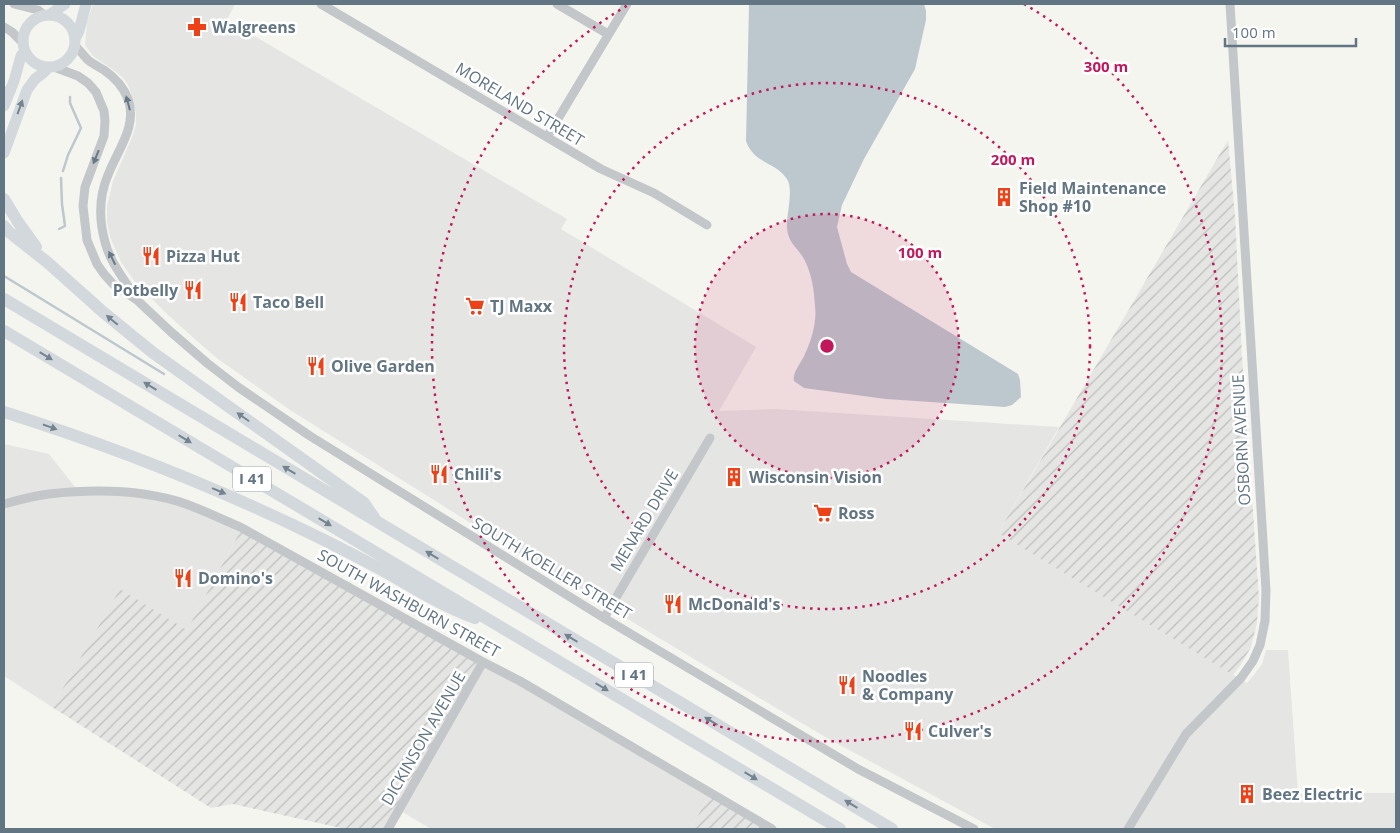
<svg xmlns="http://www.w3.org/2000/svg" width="1400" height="833" font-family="'Open Sans',sans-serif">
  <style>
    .built { fill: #e5e6e4 }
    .industrial { fill: url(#industrial-furrows) }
    .water { fill: #bcc8cd }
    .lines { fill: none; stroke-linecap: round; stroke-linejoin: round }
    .stream { stroke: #bcc8cd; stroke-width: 2.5 }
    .minor { stroke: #c4c7ca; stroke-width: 9 }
    .major { stroke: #d3d8dc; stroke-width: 11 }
    .highway { stroke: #d3d8dc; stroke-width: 12 }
    .oneway { fill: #677987 }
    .oneway2 { fill: #738490 }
    .ring { fill: none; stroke: #c2185b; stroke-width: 2.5; stroke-dasharray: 2.5 5 }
    .labels { text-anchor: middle; stroke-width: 5; stroke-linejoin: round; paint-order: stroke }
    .shield { fill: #fff; stroke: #919ea8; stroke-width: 1 }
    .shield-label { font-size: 15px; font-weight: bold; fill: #627583 }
    .poi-label { font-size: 16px; font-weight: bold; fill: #627583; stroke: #fff; text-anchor: start }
    .street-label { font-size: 16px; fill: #627583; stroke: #fff }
    .centre { fill: #c2185b; stroke: #fff; stroke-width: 2.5 }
    .ring-label { font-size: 15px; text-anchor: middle; font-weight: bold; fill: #c2185b; stroke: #fff; stroke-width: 5; stroke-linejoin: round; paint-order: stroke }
  </style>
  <defs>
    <pattern id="industrial-furrows" width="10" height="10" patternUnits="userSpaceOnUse" patternTransform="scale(1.25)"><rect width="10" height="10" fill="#e5e6e4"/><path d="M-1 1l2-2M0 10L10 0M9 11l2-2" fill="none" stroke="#bdbfbe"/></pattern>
  </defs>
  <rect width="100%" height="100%" fill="#f5f5f0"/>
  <path class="built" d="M93 4H235L227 20 567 219 561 229 756 347 719 411 775 409 1059 427 998 533 1247 683 1253 676 1262 664 1266 650H1288L1298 793H1396V829H995L827 738 729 680 541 567 293 412 218 359 198 342 167 314 135 282 121 262 110 237 107 222V206L113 181 133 135 136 124V113L129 87 124 79 116 72 93 56 85 45 87 22Z
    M4 444 49 454 79 492 158 497 242 528 187 630 120 590 52 707 4 676Z
    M483 662 711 793 690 829H431L399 810Z"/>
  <path class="industrial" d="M1228 140 1235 216 1242 356 1259 597 1257 623 1251 647 1240 666 1233 675 998 533Z
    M242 528 483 662 388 829H345L233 804 211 808 52 707 120 589 187 630Z
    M711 793 772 829H690Z"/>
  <path class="water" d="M749 4H924L926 11V20L915 69 864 159 842 205 837 227 847 264 851 272 1018 374 1020 380 1021 397 1012 405 1005 407 886 399 804 388 794 381C792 372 802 362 805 354 812 339 817 321 815 306 814 290 812 275 805 261 799 248 788 244 787 228 786 215 794 190 787 179 776 162 754 164 746 141Z"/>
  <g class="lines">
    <path class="stream" d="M63 171 68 155 81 128 70 103V97
      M59 229 65 226 62 204 61 178
      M4 276 164 374"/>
    <path class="minor" d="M14 4 38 10 44 15
      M321 4 601 169 654 193 707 225
      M557 4 608 34
      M4 27 12 32 23 43
      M75 46C80 50 83 55 88 60 93 64 99 67 104 70 114 77 124 88 128 99 138 126 117 151 108 175 99 196 99 220 105 242 110 262 124 279 134 295
      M54 67 78 76 88 83 96 92 104 111 105 121 104 136 85 187 83 206 87 240 97 264 104 274 113 284 137 300 171 332 207 363 238 387 310 436 604 618 858 769 974 829
      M547 137 627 4
      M4 504C18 500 34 496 49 494 94 489 142 489 186 504 205 511 224 520 242 528L483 662 520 681 772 829
      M604 618 710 438
      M388 829 483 662
      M1128 829 1186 734 1241 678 1253 661 1260 645 1265 621 1266 590 1230 4"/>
    <path class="major" d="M23 41a26 26 0 1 1 52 0a26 26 0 1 1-52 0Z
      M49 15 65 4
      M75 39 79 31 86 4
      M4 106 14 81 21 56 25 51
      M4 153 27 90 35 79 43 73 48 68"/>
    <path class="highway" d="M4 98 10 90
      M4 199 18 222 36 247
      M4 226 9 232 47 262 103 312 152 352 364 503 375 519
      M4 299 892 829
      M4 331 840 829
      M4 412C112 446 218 488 320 538 344 550 368 562 391 575 418 591 445 607 475 618"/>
  </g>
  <defs><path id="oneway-solid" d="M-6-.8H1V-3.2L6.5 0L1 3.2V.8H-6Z" transform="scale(1.25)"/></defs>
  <g class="oneway">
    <use href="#oneway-solid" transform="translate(128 103) rotate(-105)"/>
    <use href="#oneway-solid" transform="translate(96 157) rotate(112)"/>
    <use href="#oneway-solid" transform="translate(112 258) rotate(-116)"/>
  </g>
  <g class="oneway2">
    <use href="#oneway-solid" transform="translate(20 107) rotate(-70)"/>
    <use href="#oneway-solid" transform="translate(112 320) rotate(-140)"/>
    <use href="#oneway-solid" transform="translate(46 356) rotate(31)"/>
    <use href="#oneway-solid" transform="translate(150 386) rotate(-149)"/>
    <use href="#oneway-solid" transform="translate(243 417) rotate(-145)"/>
    <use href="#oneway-solid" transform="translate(50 427) rotate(19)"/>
    <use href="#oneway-solid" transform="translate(185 439) rotate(31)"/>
    <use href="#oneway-solid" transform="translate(289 470) rotate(-149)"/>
    <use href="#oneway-solid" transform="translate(219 491) rotate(23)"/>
    <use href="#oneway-solid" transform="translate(325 522) rotate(31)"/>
    <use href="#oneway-solid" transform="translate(432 555) rotate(-149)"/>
    <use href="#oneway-solid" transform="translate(571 638) rotate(-149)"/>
    <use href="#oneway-solid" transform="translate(602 687) rotate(31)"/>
    <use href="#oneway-solid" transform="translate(711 721) rotate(-149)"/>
    <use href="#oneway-solid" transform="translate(751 776) rotate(31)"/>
    <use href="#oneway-solid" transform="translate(851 804) rotate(-149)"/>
  </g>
  <circle cx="827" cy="346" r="132" fill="#c2185b" fill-opacity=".12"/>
  <g class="ring">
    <circle cx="827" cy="346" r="132"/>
    <circle cx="827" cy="346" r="263"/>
    <path d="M1024 4A395 395 0 1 1 630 4"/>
  </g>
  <defs>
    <g id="pharmacy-bare" transform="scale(1.5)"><path d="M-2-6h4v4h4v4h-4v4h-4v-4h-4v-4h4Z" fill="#ed4118" stroke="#fff" stroke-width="2.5" paint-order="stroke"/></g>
    <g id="building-bare" transform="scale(1.5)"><path d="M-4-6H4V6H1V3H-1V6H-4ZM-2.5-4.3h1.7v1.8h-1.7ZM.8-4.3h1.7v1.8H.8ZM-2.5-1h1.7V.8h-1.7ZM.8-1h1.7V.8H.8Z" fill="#ed4118" stroke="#fff" stroke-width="2.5" paint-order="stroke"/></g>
    <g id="restaurant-bare" transform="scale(1.5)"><path d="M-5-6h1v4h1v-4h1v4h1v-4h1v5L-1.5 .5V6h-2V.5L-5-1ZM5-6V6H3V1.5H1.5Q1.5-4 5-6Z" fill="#ed4118" stroke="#fff" stroke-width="2.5" paint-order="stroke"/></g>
    <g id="supermarket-bare" transform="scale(1.5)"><path d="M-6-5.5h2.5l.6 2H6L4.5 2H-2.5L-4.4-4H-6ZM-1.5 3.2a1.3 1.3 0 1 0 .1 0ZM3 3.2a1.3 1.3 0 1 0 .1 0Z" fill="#ed4118" stroke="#fff" stroke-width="2.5" paint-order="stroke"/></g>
  </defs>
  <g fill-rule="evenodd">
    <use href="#pharmacy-bare" x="197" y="27"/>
    <use href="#building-bare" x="1004" y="197"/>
    <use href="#restaurant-bare" x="151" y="256"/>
    <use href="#restaurant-bare" x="193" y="290"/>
    <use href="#restaurant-bare" x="238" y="302"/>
    <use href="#supermarket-bare" x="475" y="306"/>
    <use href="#restaurant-bare" x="316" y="366"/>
    <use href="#restaurant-bare" x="439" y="474"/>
    <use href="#building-bare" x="734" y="477"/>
    <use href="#supermarket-bare" x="823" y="513"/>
    <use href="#restaurant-bare" x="183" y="578"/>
    <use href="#restaurant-bare" x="673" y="604"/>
    <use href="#restaurant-bare" x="847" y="685"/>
    <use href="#restaurant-bare" x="913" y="731"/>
    <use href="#building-bare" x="1247" y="794"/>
  </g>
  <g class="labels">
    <g class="shield">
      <rect x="233" y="466.5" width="38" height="25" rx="4"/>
      <rect x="615" y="662.5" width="38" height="25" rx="4"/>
    </g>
    <g class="shield-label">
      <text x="252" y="484">I 41</text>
      <text x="634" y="680">I 41</text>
    </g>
    <g class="poi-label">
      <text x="212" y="33">Walgreens</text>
      <text x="1019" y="194">Field Maintenance<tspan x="1019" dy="18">Shop #10</tspan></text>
      <text x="166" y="262">Pizza Hut</text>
      <text x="178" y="296" text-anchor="end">Potbelly</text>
      <text x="253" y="308">Taco Bell</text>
      <text x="490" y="312">TJ Maxx</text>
      <text x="331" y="372">Olive Garden</text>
      <text x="454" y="480">Chili's</text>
      <text x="749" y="483">Wisconsin Vision</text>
      <text x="838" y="519">Ross</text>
      <text x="198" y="584">Domino's</text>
      <text x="688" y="610">McDonald's</text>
      <text x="862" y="682">Noodles<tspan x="862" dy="18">&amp; Company</tspan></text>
      <text x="928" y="737">Culver's</text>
      <text x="1262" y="800">Beez Electric</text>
    </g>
    <g class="street-label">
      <text transform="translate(520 104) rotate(31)" y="6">MORELAND STREET</text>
      <text transform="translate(1241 440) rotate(-93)" y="6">OSBORN AVENUE</text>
      <text transform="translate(644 520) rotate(-59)" y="6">MENARD DRIVE</text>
      <text transform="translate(552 568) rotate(31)" y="6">SOUTH KOELLER STREET</text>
      <text transform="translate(409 603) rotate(29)" y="6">SOUTH WASHBURN STREET</text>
      <text transform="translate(423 738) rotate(-60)" y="6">DICKINSON AVENUE</text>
    </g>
  </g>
  <circle cx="827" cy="346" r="8" class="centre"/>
  <g class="ring-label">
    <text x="1106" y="72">300 m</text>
    <text x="1013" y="165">200 m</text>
    <text x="920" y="258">100 m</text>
  </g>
  <rect width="1400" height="833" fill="none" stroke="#627583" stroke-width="10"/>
  <path d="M1225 38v8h131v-8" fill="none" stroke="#627583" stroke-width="2.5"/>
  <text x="1232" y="38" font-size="15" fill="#627583" stroke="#ffffff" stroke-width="4" paint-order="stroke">100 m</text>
</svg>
